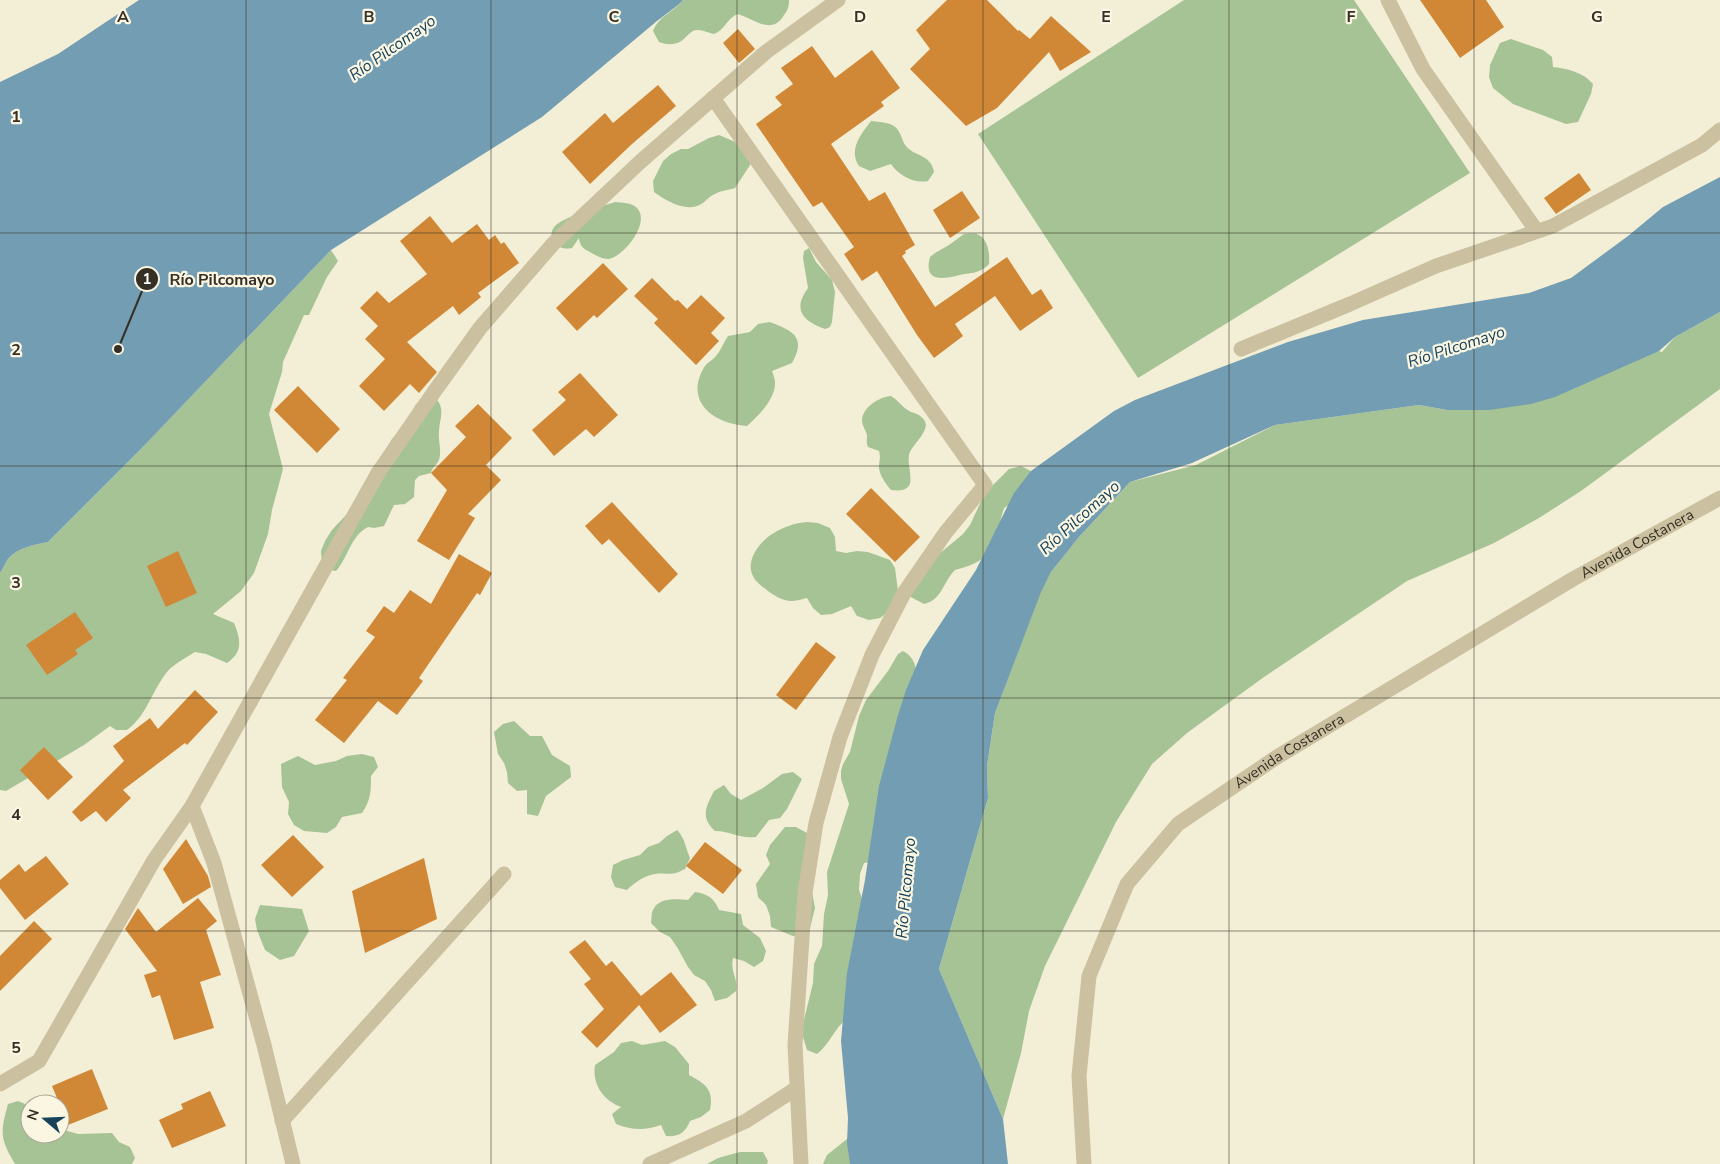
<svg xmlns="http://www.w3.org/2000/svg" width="1720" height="1164" font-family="'Nunito Sans',sans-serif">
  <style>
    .green { fill: #a6c395 }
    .water { fill: #739db2 }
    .building { fill: #d08836 }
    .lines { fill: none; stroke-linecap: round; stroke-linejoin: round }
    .minor { stroke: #cbc1a1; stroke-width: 15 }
    .grid { fill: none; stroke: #352f25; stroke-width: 1; stroke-opacity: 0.55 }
    .labels { text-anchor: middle; stroke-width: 4.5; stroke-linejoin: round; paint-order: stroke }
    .street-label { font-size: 15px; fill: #352f25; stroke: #faf6e2 }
    .water-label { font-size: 16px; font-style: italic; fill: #17425a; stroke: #faf6e2 }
    .grid-label { font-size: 16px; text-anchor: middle; font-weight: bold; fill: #352f25; stroke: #faf6e2; stroke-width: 4.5; stroke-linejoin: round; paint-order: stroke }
    .leader { fill: none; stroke: #352f25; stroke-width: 2 }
    .callout-dot { fill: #352f25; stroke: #faf6e2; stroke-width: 2 }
    .mark-label { font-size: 15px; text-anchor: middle; font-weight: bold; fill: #fff }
    .callout-label { font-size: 16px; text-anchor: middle; font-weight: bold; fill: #352f25; stroke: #faf6e2; stroke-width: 4.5; stroke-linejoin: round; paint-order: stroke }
  </style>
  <rect width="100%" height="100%" fill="#f3eed6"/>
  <path class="green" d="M683 0H789C789 6 788 10 784 15 772 36 754 19 738 14 727 18 725 30 714 34 709 33 703 30 698 30 686 29 685 51 659 42L653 31C659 16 672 13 683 0Z
    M1184 0H1354L1470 173 1138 378 978 134Z
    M1511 39 1543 50 1552 57 1553 67C1568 69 1583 72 1593 84L1591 94 1578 122 1566 124 1513 104 1493 88 1489 77 1490 65 1500 43Z
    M871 121C879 122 888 122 894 126 902 132 901 140 906 146 915 157 931 154 934 172L928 181C914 184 898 175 891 164L870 171 859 166C848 150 861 134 871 121Z
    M719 135 740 144 752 162 735 188C728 190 719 191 713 195 707 198 704 204 697 206 683 211 665 200 654 192L653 181 663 161 671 154 681 149H688L709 138Z
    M615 202C622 203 631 202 637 208 651 222 624 257 608 259 602 259 595 255 590 252 583 249 580 246 579 238L572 248C563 250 559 247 552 241 551 236 551 230 555 226 565 216 600 207 615 202Z
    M964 234C968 234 973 233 977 234 988 238 990 254 989 264 979 275 969 272 956 276 938 280 924 280 930 257L935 253 949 245Z
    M809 248 816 262 832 280 835 292 832 322 830 327 825 329C803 321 792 310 808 288L803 258 804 251Z
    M331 250 338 261 327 277 309 315H304L283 362 282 372 269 414 283 469 272 510 268 534 254 573 241 591 213 614 234 623C241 640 243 652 227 663L206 654 195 652C184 659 171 665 164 676 151 694 146 716 127 730H116L110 726 84 745 6 791 0 790V573C3 569 5 563 8 559 18 547 34 545 48 542L141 449Z
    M1720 312V389L1581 491 1539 518 1494 543 1407 581 1264 677 1187 733 1152 764 1116 822 1045 966 1029 1011 1021 1053 1003 1119 939 969 988 798 987 766 995 713 1040 592 1051 572 1079 537 1130 482 1196 465 1275 425 1419 405 1447 410 1659 351 1662 352 1675 337Z
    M770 322C792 331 807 336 792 363L772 371C773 374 775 379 775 382 776 399 758 416 747 426 713 424 683 401 705 366 708 362 713 360 716 356 721 350 724 342 728 336L750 332 758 324Z
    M891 396C898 400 902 407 909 411 913 413 917 413 920 416 937 427 911 444 909 455 906 470 922 494 891 490 886 484 880 476 879 468 879 461 881 458 879 451L868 447C866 442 867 441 867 435 866 430 862 426 862 420 863 407 879 397 891 396Z
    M433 398 438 401C445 412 439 420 439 432 438 442 442 449 439 460 437 465 432 467 431 473L419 476 415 480 414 497 405 504 394 505 384 526 374 528 368 527C351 535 348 558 336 571L330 570 322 562 321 551 325 541 332 530 346 515 392 439 408 420 416 404Z
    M1021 466 1033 472 1009 505 1004 508C993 544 996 560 955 570 943 582 942 600 924 604L907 595 939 554 963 534 970 525 985 493 1009 469Z
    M807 522 818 523 830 528 835 537 836 551 846 553 857 551 868 552 890 560 895 568 898 591 888 612 880 618 869 620 857 616 851 606 832 614 821 615 813 608 807 598C789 603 784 602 768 591 762 586 755 582 752 574 746 559 761 540 774 533 783 527 795 523 807 522Z
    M903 651C911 655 915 662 916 670L874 861 864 863 860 874 859 890 871 923 847 1019C834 1028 830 1044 817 1054L807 1050 803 1037V1024L813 983 814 964 822 946 824 914 828 895 827 872 849 804 841 779V771L843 764 850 752 859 716 866 700 888 671 898 654Z
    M514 721 530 736H542L552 755 570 766 571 777 546 796 538 816 527 814V790L517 791 508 783 507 772 504 763 498 754 494 732 503 724Z
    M362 754 374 757 378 767 371 776C371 791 371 800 362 813L342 817 336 827 327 833 304 831 294 825 288 814 289 802 282 787 281 764 298 756 315 765 336 761 347 756Z
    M793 772 802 779 787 809 780 818 769 820 756 837C739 839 731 831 715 831 700 817 706 807 714 791L724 785 731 794 741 800 763 788 782 774Z
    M785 827H796L807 833 811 886 815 908 810 928 803 937 793 936 771 927 770 916 766 905 758 897 756 884 770 864 766 855 770 845Z
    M677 830C686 840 685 847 690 858L685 869C670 877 669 872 655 874 645 875 634 883 627 890L615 887 611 877 613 865 623 860 640 855 648 847 659 843 667 836Z
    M695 892C708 894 714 898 719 910L741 914 743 925 760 938 766 951 763 961 754 967 744 961 733 958C730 973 738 976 736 991L727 998 715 1001 711 990 705 981 694 975 688 967 677 947 670 937 660 932 651 923C652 919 651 913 653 910 659 897 676 899 688 900Z
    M260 905 302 909 309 931 294 956 280 960 265 950 257 930 255 919Z
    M632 1041 642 1045 665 1041 675 1047 689 1064V1075C706 1084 714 1090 710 1110L701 1117 690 1121C685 1133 679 1137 666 1136L661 1125C644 1131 632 1130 616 1124L612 1114 621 1107C603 1100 592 1084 595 1065L614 1052 621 1043Z
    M18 1101 30 1106V1134H60V1129L78 1134 112 1133 119 1142 130 1147 135 1158 132 1164H15C0 1139 0 1133 8 1104Z
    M852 1135 875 1164H823L827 1155Z
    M740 1152H763L768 1161 767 1164H707L718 1158Z"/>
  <path class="water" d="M139 0H683L678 5 657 21 542 117 331 250 141 449 48 542C34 545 18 547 8 559 5 563 3 569 0 573V82L58 54Z
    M1720 177V312L1675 337 1659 351 1555 397 1531 404 1489 410H1447L1419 405 1275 425 1192 463 1130 482 1079 537 1051 572 1041 592 995 713 987 766 988 798 939 969 1003 1119 1008 1164H850L847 1143 848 1118 841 1041 847 973 865 880 879 786 898 715 906 690 923 650 976 570 1014 493 1031 471 1114 411 1135 400 1288 342 1363 320 1529 293 1571 278 1628 236 1663 207Z"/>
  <path class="building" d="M947 0H987L1018 31 1019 30 1030 39 1051 16 1091 52 1060 71 1049 52 997 108 966 126 910 69 930 49 916 30Z
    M1420 0H1486L1504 27 1460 58Z
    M738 29 755 49 739 63 723 43Z
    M812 46 835 78 872 50 900 88 881 102 884 106 831 144 869 201 885 192 915 245 905 251 906 253 902 256 935 307 1007 257 1032 295 1041 289 1053 308 1020 331 995 296 955 324 963 336 934 358 917 335 877 271 862 281 844 254 854 247 822 202 813 207 756 124 782 105 775 97 793 84 781 68Z
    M658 85 676 106 632 144 590 184 562 152 605 113 613 123Z
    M1579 173 1591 190 1556 214 1544 198Z
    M962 191 980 218 950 238 933 210Z
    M430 216 452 243 477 224 489 240 495 235 501 244 504 242 519 263 478 293 481 297 459 315 453 306 407 342 437 372 419 393 410 384 384 411 359 386 385 359 365 339 378 326 360 308 377 291 389 303 427 274 400 241Z
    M603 263 628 289 597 318 594 315 577 331 556 308Z
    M652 278 675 301 678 300 687 309 701 295 725 318 711 333 719 341 696 365 654 323 658 319 634 296Z
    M580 373 618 415 594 437 586 429 554 456 532 430 566 400 558 392Z
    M298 386 340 429 317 453 274 410Z
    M478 404 512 438 486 465 501 480 468 514 475 518 449 560 417 541 447 490 431 473 466 437 455 426Z
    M871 488 920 537 895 562 846 514Z
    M612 502 678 574 659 593 609 539 602 545 585 526Z
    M178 551 197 593 166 607 147 566Z
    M459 554 492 573 480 595 477 593 419 678 423 681 397 715 378 701 344 743 315 720 347 680 343 678 375 637 366 631 384 606 394 613 410 590 431 604Z
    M75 612 93 638 75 650 78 654 47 675 26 645Z
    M816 642 836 657 796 710 776 695Z
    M195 690 218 712 187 745 185 743 123 790 131 798 106 822 96 811 81 822 72 812 124 761 113 746 150 718 158 729Z
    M44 747 73 777 48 800 20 770Z
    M293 835 324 867 292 897 261 865Z
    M186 839 208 876 211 887 183 904 163 869Z
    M705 842 742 870 723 894 686 866Z
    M46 856 69 884 25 920 0 888V880L19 864 25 872Z
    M424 858 437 919 365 953 352 891Z
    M198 898 217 921 206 930 221 975 200 982 214 1028 174 1040 160 995 152 998 144 975 157 971 125 929 138 908 156 932Z
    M34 921 52 939 0 991V956Z
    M585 940 606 966 612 961 641 996 671 972 697 1005 660 1033 639 1005 597 1048 581 1032 604 1009 584 984 591 979 569 952Z
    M92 1069 108 1109 68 1125 52 1086Z
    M210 1091 226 1126 172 1148 159 1120 183 1109 181 1104Z"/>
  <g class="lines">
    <g class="minor">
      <path d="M1388 0 1423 69 1536 230"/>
      <path d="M713 98 985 485 946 532 904 593 872 655 840 737 816 823 805 893 795 1045 801 1164"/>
      <path d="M1241 349 1350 304 1436 266 1553 226 1702 145 1720 130"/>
      <path d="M192 806 214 863 264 1045 293 1164"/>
      <path d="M0 1084 39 1061 154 860 192 806 378 473 434 392 480 328 553 244 640 162 766 52 838 0"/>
      <path d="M282 1121 504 874"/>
      <path d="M650 1164 746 1121 797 1088"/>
      <path id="s1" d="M1084 1164 1079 1076 1089 976 1127 884 1178 824 1277 757 1573 579 1720 498"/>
    </g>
  </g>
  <path class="grid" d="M246 0V1164M491 0V1164M737 0V1164M983 0V1164M1229 0V1164M1474 0V1164M0 233H1720M0 466H1720M0 698H1720M0 931H1720"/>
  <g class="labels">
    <g class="street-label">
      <text dy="5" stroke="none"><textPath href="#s1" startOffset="905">Avenida Costanera</textPath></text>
      <text dy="5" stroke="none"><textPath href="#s1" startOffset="500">Avenida Costanera</textPath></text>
    </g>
    <g class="water-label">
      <text transform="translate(392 47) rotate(-35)" y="6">Río Pilcomayo</text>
      <text transform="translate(1456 346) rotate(-18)" y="6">Río Pilcomayo</text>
      <text transform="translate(1079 517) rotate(-42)" y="6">Río Pilcomayo</text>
      <text transform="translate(905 888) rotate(-85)" y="6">Río Pilcomayo</text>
    </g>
  </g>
  <g class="grid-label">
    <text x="123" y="22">A</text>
    <text x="369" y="22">B</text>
    <text x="614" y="22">C</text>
    <text x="860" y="22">D</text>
    <text x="1106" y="22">E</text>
    <text x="1351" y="22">F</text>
    <text x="1597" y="22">G</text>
    <text x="16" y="122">1</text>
    <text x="16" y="355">2</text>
    <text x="16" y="588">3</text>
    <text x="16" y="820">4</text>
    <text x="16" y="1053">5</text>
  </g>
  <path class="leader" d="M118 349L147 279"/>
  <g class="callout-dot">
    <circle cx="118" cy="349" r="5"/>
    <circle cx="147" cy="279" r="12"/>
  </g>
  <g class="mark-label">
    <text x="147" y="284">1</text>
  </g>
  <g class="callout-label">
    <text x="222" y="285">Río Pilcomayo</text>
  </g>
  <g transform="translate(45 1119) rotate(289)"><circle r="24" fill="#faf6e2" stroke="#aba696"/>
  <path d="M0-4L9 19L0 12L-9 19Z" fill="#17425a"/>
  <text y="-8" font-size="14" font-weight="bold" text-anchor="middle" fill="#352f25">N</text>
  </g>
</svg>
